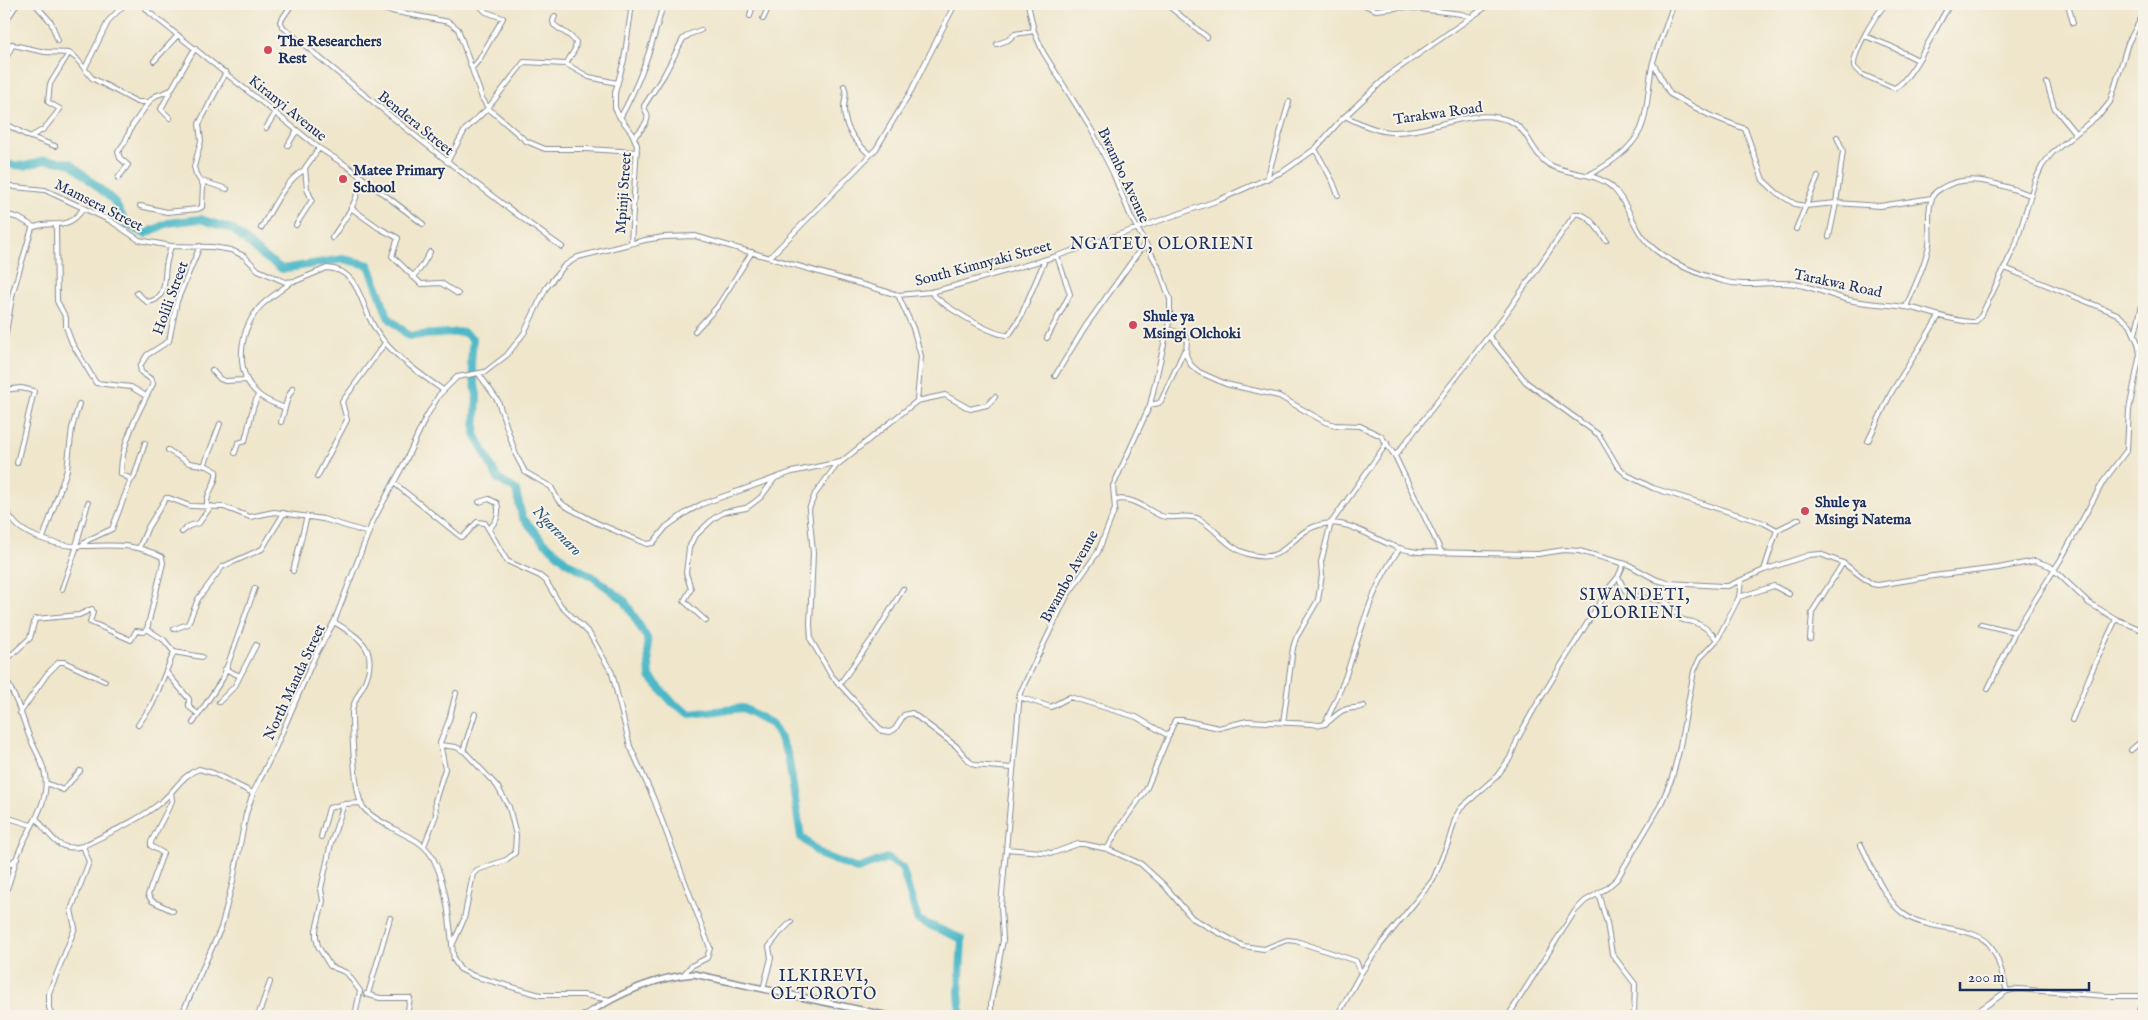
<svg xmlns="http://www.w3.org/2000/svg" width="2148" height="1020" font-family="'IM FELL English',serif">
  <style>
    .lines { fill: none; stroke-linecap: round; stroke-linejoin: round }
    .river { stroke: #4bb7c7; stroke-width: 8 }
    .minor-casing { stroke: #858a94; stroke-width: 6 }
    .tertiary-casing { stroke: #858a94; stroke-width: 8 }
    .minor { stroke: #fff; stroke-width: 4 }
    .tertiary { stroke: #fff; stroke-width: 5 }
    .poi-dot { fill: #d1495b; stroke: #f7f3e8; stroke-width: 2 }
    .labels { text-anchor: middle; stroke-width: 4; stroke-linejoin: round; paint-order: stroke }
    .poi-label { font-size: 15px; font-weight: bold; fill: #1b2f5e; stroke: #f7f3e8; text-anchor: start }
    .street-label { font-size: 15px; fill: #1b2f5e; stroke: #f7f3e8 }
    .neighbourhood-label { font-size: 16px; letter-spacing: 1px; fill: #1b2f5e; stroke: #f7f3e8 }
    .water-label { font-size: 16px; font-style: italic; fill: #29587e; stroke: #f7f3e8 }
  </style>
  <rect width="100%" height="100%" fill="#f7f3e8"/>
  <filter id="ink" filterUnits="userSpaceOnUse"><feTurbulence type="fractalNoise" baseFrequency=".02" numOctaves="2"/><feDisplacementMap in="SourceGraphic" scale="10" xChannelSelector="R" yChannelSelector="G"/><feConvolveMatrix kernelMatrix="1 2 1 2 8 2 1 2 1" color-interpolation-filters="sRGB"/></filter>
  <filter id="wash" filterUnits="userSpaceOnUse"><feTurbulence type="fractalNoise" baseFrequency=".0096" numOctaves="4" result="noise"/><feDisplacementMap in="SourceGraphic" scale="20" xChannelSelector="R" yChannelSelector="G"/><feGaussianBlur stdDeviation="1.12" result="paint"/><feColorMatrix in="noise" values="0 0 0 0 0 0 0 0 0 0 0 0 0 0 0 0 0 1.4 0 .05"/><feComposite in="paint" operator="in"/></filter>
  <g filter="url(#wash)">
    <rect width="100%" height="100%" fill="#efe6cb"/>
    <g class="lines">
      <path class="river" d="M4 164 25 166 45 160 70 163 114 201 127 225 145 234 168 223 200 219 232 229 262 255 282 269 343 259 369 265 388 317 409 336 463 332 473 339 471 363 477 395 475 434 498 479 516 490 522 517 542 540 568 563 593 577 624 600 647 638 650 677 672 702 690 714 743 708 773 724 788 755 801 837 821 855 857 869 887 858 902 868 918 920 962 939 959 993 961 1016"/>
    </g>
  </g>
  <g filter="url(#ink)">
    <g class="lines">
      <g class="minor-casing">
        <path id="minor" d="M35 4 51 22 58 41
          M142 4 150 13 319 148 347 166 423 224
          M292 4 280 22 284 28C375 104 466 179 562 247
          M355 4 449 22 458 29 482 98 488 108 526 141 545 149H586L637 152
          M602 4 631 7
          M1166 4 1207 37
          M1362 4 1376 10 1404 7 1461 14 1471 17
          M1886 4C1875 15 1853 51 1854 67L1861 74 1894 88C1911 82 1939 21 1950 4
          M2068 4 2073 23
          M555 16 553 21 554 25 570 36 576 42 575 49 566 64
          M750 16 753 4
          M763 19 770 4
          M4 24 17 4
          M1865 36 1890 46 1918 60
          M4 43 45 52 69 53 76 58 92 78 137 102H149L155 96 171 90 195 48
          M997 44 1008 40 1015 34 1034 31
          M154 61 178 35
          M4 62 13 44
          M1653 63 1670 94 1709 115 1745 129 1763 180 1777 193 1795 204 1805 206 1836 203 1880 206 1932 198
          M85 68 109 20 125 4
          M472 68 479 60 503 18 486 12 478 4
          M2047 83 2054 107 2075 133
          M844 86C848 95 844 99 844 108 844 129 856 142 870 155
          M1345 116C1360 124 1375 131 1391 132 1431 134 1471 105 1510 121 1528 128 1533 156 1550 165 1570 176 1595 171 1613 188 1633 208 1631 232 1658 252 1677 266 1701 275 1723 281 1746 288 1771 280 1795 284 1814 287 1831 296 1849 300 1871 305 1894 304 1916 309 1935 314 1956 322 1975 322L1981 316 2016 244 2035 181 2042 166 2052 153 2101 113 2110 102 2128 43 2144 13
          M170 118 161 109 171 90
          M620 118C641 81 653 44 663 4
          M4 123 30 137 44 129 60 109 48 102 50 84 69 53
          M266 128 276 112
          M31 137 55 146
          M634 137C639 132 650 122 647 114 646 111 644 109 644 106L664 75 683 39 690 34 701 30
          M288 145 297 130
          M1315 149 1333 182 1338 195
          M447 162 465 130 488 108 524 62 566 64 589 77 617 83
          M1589 175C1610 164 1636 147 1643 123 1649 103 1648 82 1653 62 1659 42 1668 24 1673 4
          M118 178 128 165 120 158 118 152 125 142 132 126 149 102
          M1267 179 1289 102
          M202 181 227 189
          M4 183 14 187 45 190 111 221 139 240 171 246 212 247 231 250 244 256 258 270 285 282 296 281 327 268C355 269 360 297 369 317 374 328 381 338 388 346 404 363 424 377 443 390
          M140 206 167 212 198 209 202 207 203 185 196 174 194 167 201 141 199 124 226 72
          M351 208 379 228 398 238 392 256 421 284 441 283 458 294
          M4 214 19 218 34 227
          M56 225 57 301 66 318V327L72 343 96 383 131 387 146 396
          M296 225 312 200 307 189 305 168 319 148
          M261 228C273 208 284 182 304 170
          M1796 229 1818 177
          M1829 237 1836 203 1843 151 1837 137
          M332 238C344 220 360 200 360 178
          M631 243 637 145 632 133 619 116 615 108V93L624 60 632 4
          M770 257 876 149 911 91 955 4
          M412 277 420 269 430 252
          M931 292C940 304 994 337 1009 335L1020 318 1045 260
          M137 293 147 302C167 300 164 281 166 266 167 260 169 253 171 246
          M898 295 913 328 921 356 917 401 836 466 815 494 809 509 813 553 810 624 811 640 831 675 882 731 890 732 895 729 904 715 912 713 956 746 970 762 975 765 1012 768
          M1906 307C1914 287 1925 266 1929 245 1931 229 1926 214 1932 198 1933 194 1938 190 1942 188 1971 171 2002 186 2031 195
          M1168 329 1181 333 1187 338 1186 355 1191 365 1199 372 1226 384 1279 396 1325 422 1335 425 1360 426 1381 436 1395 456 1442 553
          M695 331 717 307 752 252
          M2135 334 2144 297
          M1489 336 1526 382 1599 435 1618 467 1627 475 1653 488 1764 523 1777 530
          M1047 338 1070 294 1057 256
          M4 344 13 292 32 228C53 219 66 233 83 209
          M212 370 220 379 225 381 246 380
          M479 374 498 401 516 455 525 472 551 487 558 500 565 506 597 523 647 544 653 543 666 527 687 512 702 504 792 472 840 462
          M1055 376 1085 327 1145 243
          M4 390 21 388 34 391 17 463
          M917 401 945 395 970 409 987 405 995 397
          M1150 405 1159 403 1161 401 1184 351
          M285 408C276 404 265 401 258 394 234 373 239 333 258 309 266 299 281 291 291 282
          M281 422 288 397 293 388
          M1868 441 1891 393 1939 316
          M168 450 189 463 207 466 216 471C218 484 205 493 207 506
          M235 453 238 443 245 441 253 408 258 395
          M1395 456 1505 315 1575 214C1588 212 1599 231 1606 240
          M204 466 220 424
          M317 477 347 420 342 402 385 343
          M130 482 134 477 145 443
          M394 483 461 537 464 536 477 522 485 523 507 561 540 576 546 581 561 606 589 633 612 673 630 746 653 797 710 948 707 958 691 966 684 974
          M1116 500C1132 496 1147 510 1161 516 1174 520 1187 513 1199 519 1217 529 1227 548 1248 554 1290 566 1288 530 1324 524 1349 519 1376 541 1399 548 1405 550 1412 551 1418 552L1538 554 1564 550 1579 551 1629 565 1657 580 1668 583 1722 586H1728L1764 570 1809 555 1820 554 1843 563 1872 584 1878 585 1933 576 1998 568 2035 561 2050 566 2089 603 2116 619 2144 631
          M479 502 489 499 497 503C500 514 497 521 489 529
          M4 509C9 514 12 520 17 525 30 538 63 547 81 546L88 540 112 529 130 482 129 478 121 474C120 446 140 408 153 384L152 380 141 372 140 366 147 355 169 341 177 301 200 246
          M182 532 189 526 199 523 211 506
          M43 538 67 470 72 428 79 404
          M76 546 88 503
          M81 546C111 546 133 542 162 557L163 563 147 629 164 640 174 652 202 657
          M139 548 148 527 166 498H169L190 506 224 507 250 517 274 512 323 519 369 533
          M1764 570 1777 530 1799 519
          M293 571 307 516
          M1618 577 1626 592C1637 599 1651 597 1663 601 1674 605 1674 614 1681 619 1684 621 1690 621 1693 622 1703 625 1711 631 1717 640
          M62 589 77 546
          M1739 597 1774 586 1789 594
          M706 621 684 601 691 589 686 573 689 548 694 537 713 519 724 512 746 508 752 504 761 497 775 478
          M334 622C360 638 380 649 364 684 359 694 353 701 352 712 352 729 354 795 363 807 369 816 382 822 391 827 405 836 419 839 429 852 446 875 450 924 453 953L454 960 460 969 474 976 540 995H583L611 1000
          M1981 624 2015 632
          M174 629 188 624 198 599 222 567 262 549 284 513
          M1810 639 1812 612 1843 563
          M4 662 30 638 35 619 79 615 92 609 93 612 90 622 131 640 136 631 144 632 147 629
          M225 669 240 676
          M167 673 189 699V707L198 714
          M4 677C15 694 21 713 28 733 33 747 43 761 45 775 50 806 26 830 17 857 13 871 9 884 4 897
          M839 685 875 635 903 589
          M1988 689 2015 632 2061 559 2103 482 2127 450 2129 410 2140 354 2138 343 2130 325 2117 314 2005 268
          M1019 697 1051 707 1070 697 1136 717 1169 736
          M219 702 235 686 256 645
          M20 713 47 674 59 662H64L105 681
          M2072 720 2090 675 2116 619
          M193 723 223 678 255 588
          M1283 723 1293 648 1296 638 1318 600 1322 575 1321 562 1331 523 1387 443
          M1325 724C1332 708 1340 692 1346 675 1361 632 1372 585 1400 548
          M138 725 152 705 174 652
          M440 745 456 747 465 752 497 786 509 807 516 835 515 853 506 860 477 870 473 874 464 919 452 946
          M2131 750 2144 739
          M463 751 475 714
          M46 783 63 790 80 771
          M171 792 172 801 151 842V846L163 853 148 895 152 901 173 911
          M344 804 331 843 321 889 323 901 316 930V937L318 946 330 966 347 973 360 991 355 1016
          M37 819C51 836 58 853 83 846 109 833 138 821 161 802 175 791 182 775 199 769L213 773 253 793
          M4 821 12 819 31 825
          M321 837 329 808 344 804 361 803
          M1861 845C1873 868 1883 899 1905 915 1928 931 1979 925 1992 948 2000 961 2003 978 2007 991
          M424 846 436 815 435 801 445 769 440 743 449 720 456 693
          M1006 849 1053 853 1078 844H1084L1107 849 1141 864 1164 885 1192 918 1243 946 1264 949 1287 940 1296 941 1356 961 1361 973
          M1107 849 1121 825 1146 790 1175 720H1182L1219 728 1247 721 1313 724C1328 729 1332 715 1344 710 1351 707 1358 709 1364 706
          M4 869 17 858
          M1598 893 1607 923 1612 954 1635 984 1634 1016
          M763 989 771 958 769 947 779 934 791 922
          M366 994 380 998H410L407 1016
          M368 994 390 918
          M52 1016 49 1008V993L75 928 71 910 89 862 83 846
          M181 1016 221 928 233 881 246 814 253 793 274 751 315 656 334 622 373 521 406 460 425 419 439 395 457 377 485 372 507 355 524 333 546 288 564 266 578 257 645 240 664 237 695 236 898 295 931 292 954 286 1057 256 1219 200 1284 171 1315 149 1339 122 1390 74 1490 4
          M258 1016 270 982
          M991 1016V1003L1003 940 1001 906 1020 693 1067 596 1098 552 1115 509 1113 486 1150 405 1170 318V299L1158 266 1131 217 1113 173 1091 129 1043 52 1034 31 1028 4
          M1337 1016 1361 973 1381 944 1433 880 1448 843 1456 816 1461 808 1497 776 1510 758 1518 738 1534 709 1609 588 1618 577 1624 563
          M1508 1016 1575 911 1585 901 1607 888 1617 879 1660 806 1672 778 1679 751 1694 671 1700 658 1717 640 1739 597 1741 581
          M1971 1016 2007 991 2018 989 2106 996H2144
          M2136 1016 2144 1002"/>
      </g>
      <g class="tertiary-casing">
        <path id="tertiary" d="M584 1016C616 995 655 977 694 974L889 1016"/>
      </g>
      <use href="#minor" class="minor"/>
      <use href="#tertiary" class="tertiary"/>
    </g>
  </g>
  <g class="poi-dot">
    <circle cx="268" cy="50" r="5"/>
    <circle cx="343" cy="179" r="5"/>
    <circle cx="1133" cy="325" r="5"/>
    <circle cx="1805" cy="511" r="5"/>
  </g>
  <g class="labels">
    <g class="poi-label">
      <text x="278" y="46">The Researchers<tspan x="278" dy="17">Rest</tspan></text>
      <text x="353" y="175">Matee Primary<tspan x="353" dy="17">School</tspan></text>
      <text x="1143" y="321">Shule ya<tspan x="1143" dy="17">Msingi Olchoki</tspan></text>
      <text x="1815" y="507">Shule ya<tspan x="1815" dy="17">Msingi Natema</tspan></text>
    </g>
    <g class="street-label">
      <text transform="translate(288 108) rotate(39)" y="5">Kiranyi Avenue</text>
      <text transform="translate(1438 113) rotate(-8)" y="5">Tarakwa Road</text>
      <text transform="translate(416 123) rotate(39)" y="5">Bendera Street</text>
      <text transform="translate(1124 175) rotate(65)" y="5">Bwambo Avenue</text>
      <text transform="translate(623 193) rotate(-86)" y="5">Mpinji Street</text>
      <text transform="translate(99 205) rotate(27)" y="5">Mamsera Street</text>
      <text transform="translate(983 263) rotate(-15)" y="5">South Kimnyaki Street</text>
      <text transform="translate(1838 283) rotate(12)" y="5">Tarakwa Road</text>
      <text transform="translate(170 298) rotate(-70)" y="5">Holili Street</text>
      <text transform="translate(1069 576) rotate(-61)" y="5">Bwambo Avenue</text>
      <text transform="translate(294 682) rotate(-65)" y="5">North Manda Street</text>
    </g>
    <g class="neighbourhood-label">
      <text x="1162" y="249">NGATEU, OLORIENI</text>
      <text x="1635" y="600">SIWANDETI,<tspan x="1635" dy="18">OLORIENI</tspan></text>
      <text x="824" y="981">ILKIREVI,<tspan x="824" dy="18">OLTOROTO</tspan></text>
    </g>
    <g class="water-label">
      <text transform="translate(558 530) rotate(46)" y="6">Ngarenaro</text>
    </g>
  </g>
  <rect width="2148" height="1020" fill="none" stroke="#f7f3e8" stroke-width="20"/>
  <path d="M1960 982v8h129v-8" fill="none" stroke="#1b2f5e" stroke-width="2.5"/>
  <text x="1968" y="982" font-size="15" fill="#1b2f5e" stroke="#f7f3e8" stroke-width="4" paint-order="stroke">200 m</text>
</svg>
